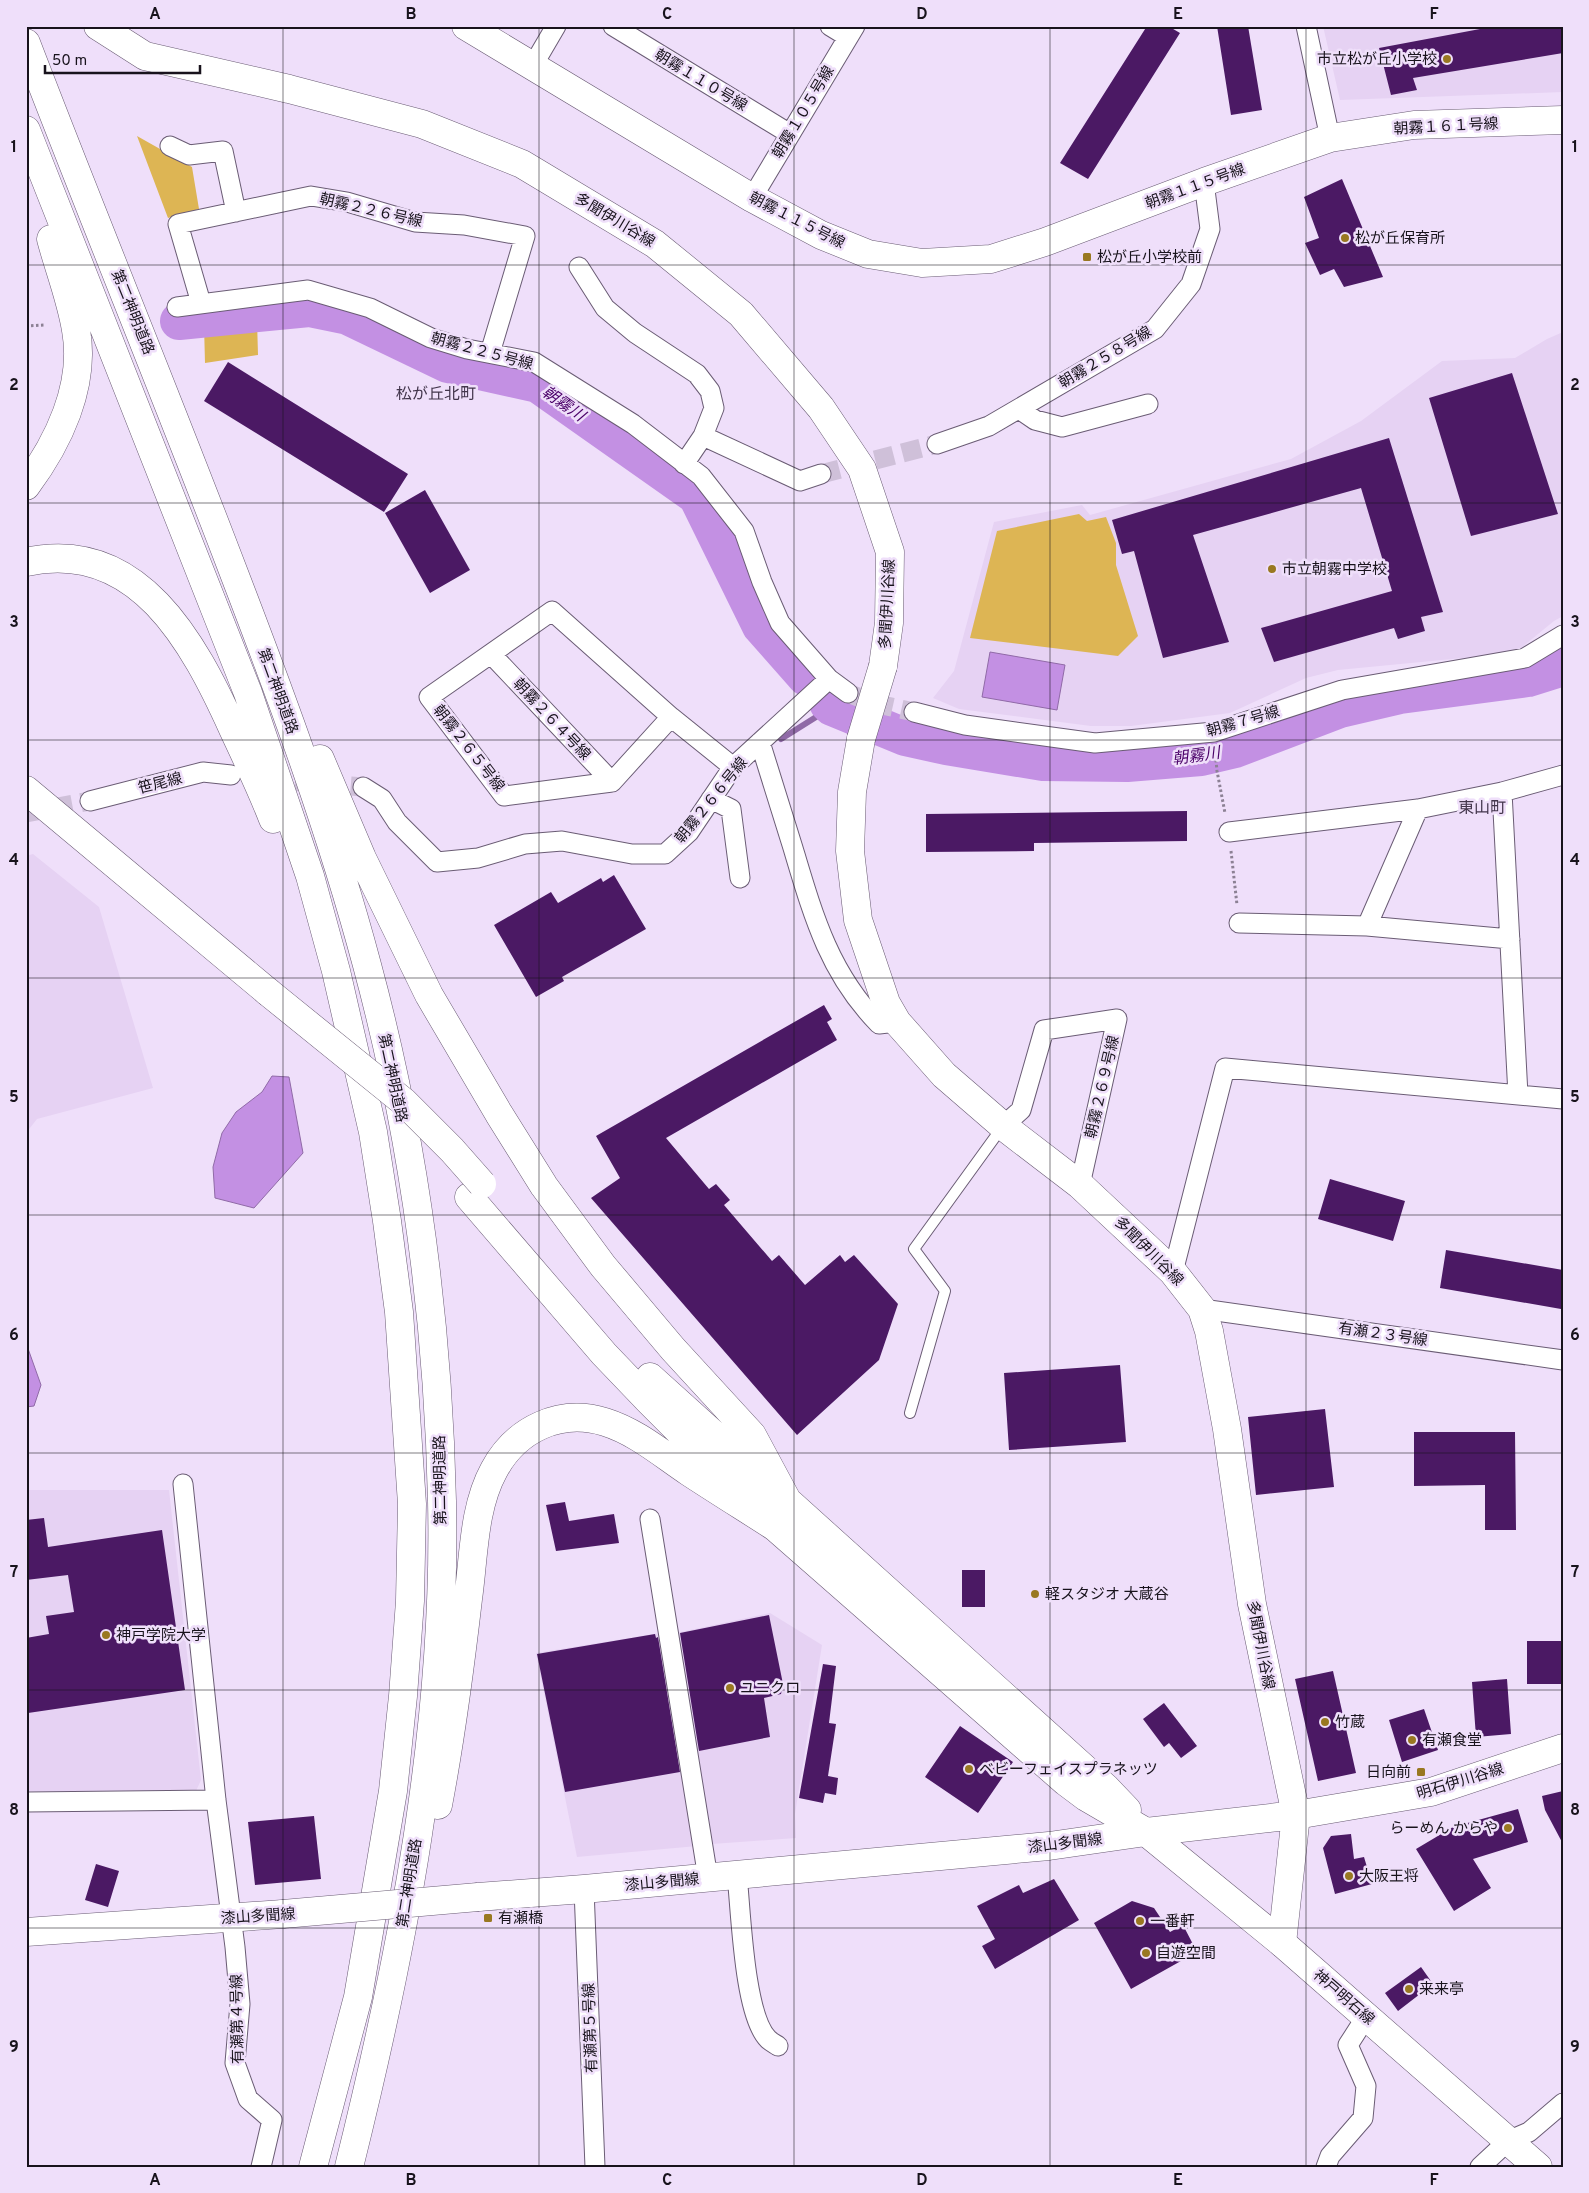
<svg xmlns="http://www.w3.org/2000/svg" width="1589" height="2193" font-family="Overpass,'Noto Sans JP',sans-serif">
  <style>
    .built { fill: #e6d2f3 }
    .green { fill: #ddb554 }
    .water { fill: #c390e3; stroke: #906aa7 }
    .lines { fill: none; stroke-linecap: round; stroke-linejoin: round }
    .stream { stroke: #906aa7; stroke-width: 6 }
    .river { stroke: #c390e3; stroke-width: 38 }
    .building { fill: #4b1964 }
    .street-tunnel { stroke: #cfc0d9; stroke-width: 19; stroke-dasharray: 19 9; stroke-linecap: butt }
    .lane-casing { stroke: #6a5c74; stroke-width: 12 }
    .street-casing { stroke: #6a5c74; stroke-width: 21 }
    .secondary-casing { stroke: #6a5c74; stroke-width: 29 }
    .primary-casing { stroke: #6a5c74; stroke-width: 29 }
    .highway-casing { stroke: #6a5c74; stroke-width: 29 }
    .path { stroke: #8c8194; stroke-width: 3; stroke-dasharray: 2.5 2.5; stroke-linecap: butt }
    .lane { stroke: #fff; stroke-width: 10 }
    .street { stroke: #fff; stroke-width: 19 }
    .secondary { stroke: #fff; stroke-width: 28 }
    .primary { stroke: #fff; stroke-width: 28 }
    .highway { stroke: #fff; stroke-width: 28 }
    .secondary-bridge-casing { stroke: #6a5c74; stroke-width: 29; stroke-linecap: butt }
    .highway-bridge-casing { stroke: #6a5c74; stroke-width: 29; stroke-linecap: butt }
    .secondary-bridge { stroke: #fff; stroke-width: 28 }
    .highway-bridge { stroke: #fff; stroke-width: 28 }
    .grid { fill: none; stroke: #18131c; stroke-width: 1; stroke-opacity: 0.55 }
    .poi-dot { fill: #997821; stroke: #efdffa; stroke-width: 2 }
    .labels { text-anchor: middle; stroke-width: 5; stroke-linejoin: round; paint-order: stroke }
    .poi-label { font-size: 15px; fill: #18131c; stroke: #efdffa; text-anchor: start }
    .street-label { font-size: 15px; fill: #18131c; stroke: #efdffa }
    .neighbourhood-label { font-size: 16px; fill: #43364c; stroke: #efdffa }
    .water-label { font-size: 16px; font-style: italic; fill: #4a0068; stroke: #efdffa }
    .neatline { fill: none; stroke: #18131c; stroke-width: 2 }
    .grid-label { font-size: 16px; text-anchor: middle; font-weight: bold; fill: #18131c }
  </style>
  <rect width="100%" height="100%" fill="#efdffa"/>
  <path class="built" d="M1323 26H1563V92L1340 100Z
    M1563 332V616L1554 621 1521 648 1494 655 1338 670 1306 678 1230 713 1131 726H1091L959 709 933 698 954 671 994 522 1082 505 1090 515 1291 459 1361 421 1442 361 1515 358 1547 339Z
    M33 854 99 907 153 1088 37 1119 26 1133V856Z
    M26 1490H169L201 1780 196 1791H26Z
    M770 1613 822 1645 795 1814 796 1838 712 1844 676 1633Z
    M660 1633 697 1846 577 1857 536 1653Z"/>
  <path class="green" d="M137 136 192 167 199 209 168 218Z
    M257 320 258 355 205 363 204 325Z
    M1079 514 1087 521 1106 517 1116 543V565L1138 636 1118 656 970 638 997 531Z"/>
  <path class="water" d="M990 652 1065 665 1057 710 982 697Z
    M272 1076 289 1077 303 1153 254 1208 215 1198 213 1167 222 1133 236 1112 262 1092Z
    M26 1343 41 1385 34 1406 26 1407Z"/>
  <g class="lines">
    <path class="stream" d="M781 739 832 707"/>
    <path class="river" d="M179 321 309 308 348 316 448 364 538 384 697 496 761 626 806 677
      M828 703 832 707 905 737 946 746 1043 762 1127 763 1201 757 1235 749 1340 709 1400 695 1528 678 1563 667"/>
  </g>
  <path class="building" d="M1147 26H1168L1180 33 1088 179 1060 163Z
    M1217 26H1248L1262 110 1231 115Z
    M1496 26H1563V53L1413 78 1417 90 1391 95 1379 48Z
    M1342 179 1383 277 1344 287 1334 269 1320 275 1305 243 1319 238 1304 197Z
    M228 362 408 474 384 512 204 401Z
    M1512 373 1558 514 1471 536 1429 398Z
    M1389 438 1443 612 1421 617 1425 631 1398 639 1394 628 1274 662 1261 628 1392 591 1361 488 1193 535 1229 642 1163 658 1134 551 1122 554 1112 520Z
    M425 490 470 570 430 593 385 513Z
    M1187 811V841L1034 843V851L926 852V814Z
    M614 875 646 929 562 977 564 981 536 997 494 925 551 892 558 903 601 878 603 882Z
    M824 1005 832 1019 827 1022 837 1040 666 1138 709 1189 716 1184 730 1200 724 1205 772 1261 779 1255 805 1285 840 1255 845 1262 854 1255 898 1304 879 1360 797 1435 591 1198 620 1178 596 1136Z
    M1330 1179 1405 1201 1393 1241 1318 1219Z
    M1446 1250 1563 1270 1561 1309 1440 1288Z
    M1120 1365 1126 1442 1009 1450 1004 1373Z
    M1325 1409 1334 1487 1256 1495 1248 1417Z
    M1414 1432H1515L1516 1530H1485V1485L1414 1486Z
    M565 1502 569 1521 614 1514 619 1543 556 1551 546 1505Z
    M44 1518 48 1547 162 1530 185 1690 28 1713 26 1700V1638L49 1634 46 1616 74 1612 68 1575 26 1580V1520Z
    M962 1570H985V1607H962Z
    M769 1615 783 1684 781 1694 764 1698 770 1737 699 1751 680 1633Z
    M655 1634 656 1638 658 1637 680 1772 565 1792 537 1654Z
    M1527 1641H1563V1684H1527Z
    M823 1664 836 1666 829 1723 836 1724 828 1776 838 1778 836 1795 825 1793 823 1803 799 1798Z
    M1333 1671 1356 1773 1318 1781 1295 1679Z
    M1507 1679 1511 1734 1476 1737 1472 1682Z
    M1164 1703 1197 1746 1181 1758 1169 1743 1164 1747 1143 1719Z
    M1424 1709 1438 1750 1402 1762 1389 1720Z
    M960 1726 1013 1762 978 1813 925 1777Z
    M1563 1791V1844L1545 1810 1542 1796Z
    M1518 1809 1528 1842 1473 1859 1491 1888 1454 1911 1416 1849 1453 1827Z
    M314 1816 321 1879 255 1885 248 1822Z
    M1351 1834 1354 1859 1364 1857 1372 1884 1335 1894 1323 1848 1331 1836Z
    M96 1864 119 1871 108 1907 85 1900Z
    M1054 1879 1079 1920 995 1969 982 1946 995 1939 977 1906 1019 1885 1023 1893Z
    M1132 1901 1154 1908 1170 1932 1183 1925 1197 1952 1131 1989 1094 1923Z
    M1421 1967 1433 1984 1398 2011 1385 1993Z"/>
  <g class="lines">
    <path class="street-tunnel" d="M821 474 937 444
      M848 693 873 703 914 712
      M267 779 363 787
      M26 813 90 801"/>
    <g class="lane-casing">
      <path id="lane" d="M910 1413 945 1291 914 1249 1003 1126"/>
    </g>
    <g class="street-casing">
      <path id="street" d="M613 26 790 134
        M830 26 848 37
        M1306 26 1330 138
        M532 67 556 26
        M170 146 189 155 223 151 236 212
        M752 198 855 26
        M579 267 605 308 635 333 697 374 710 391 714 408 703 436 684 464
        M201 303 178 224 311 196 347 202 415 222 464 225 525 236 490 353
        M177 307 308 290 370 308 431 338 467 349 534 362 633 424 701 476 744 531 762 582 780 623 829 679 848 693
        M1019 409 1035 420 1062 427 1148 404
        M703 436 800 481 821 474
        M937 444 989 426 1155 329 1191 284 1210 229 1204 182
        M492 655 612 782
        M914 712 965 725 1095 743 1214 732 1342 690 1525 658 1563 635
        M671 717 612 782 504 796 429 697 552 611 671 717 733 767
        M760 742C771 778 782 813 793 848 813 915 829 973 879 1024L897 1022
        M363 787 382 799 397 822 437 862 478 858 525 844 562 841 632 854H665L689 832 733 767 829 679
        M1502 792 1518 1095
        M711 799 731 809 740 878
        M90 801 203 772 231 775
        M1229 832 1418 809 1502 792 1563 775
        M1239 923 1367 926 1418 809
        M1367 926 1510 939
        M1003 1126 1021 1110 1044 1030 1117 1019 1080 1185
        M1173 1272 1225 1068 1563 1099
        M1202 1309 1563 1360
        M183 1484 216 1800 235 1947 240 2004 235 2063 248 2099 272 2120 261 2167
        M650 1519 708 1878
        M26 1802 216 1800
        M737 1875C741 1912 744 2015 768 2039 771 2042 775 2044 778 2046
        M584 1889 595 2167
        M1326 2167 1330 2156 1363 2118 1366 2086 1348 2045 1366 2017
        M1480 2167 1508 2141 1529 2132 1563 2103"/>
    </g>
    <g class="secondary-casing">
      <path id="secondary" d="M98 26 145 56 289 89 422 124 522 164 655 244 741 314 821 408 862 469 890 552 889 623 883 666
        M466 26 752 198 821 235 868 254 922 263 991 259 1045 242 1204 182 1330 138 1414 125 1563 120
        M861 739 852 792 850 851 858 920 886 1003 897 1022 944 1075 1003 1126 1080 1185 1173 1272 1202 1309 1209 1331 1227 1429 1252 1604 1296 1815 1282 1943
        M478 1897 584 1889 1049 1846 1146 1832 1296 1815 1431 1792 1563 1748
        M26 1932 283 1914"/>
    </g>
    <g class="primary-casing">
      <path id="primary" d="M1146 1832 1282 1943 1538 2167"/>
    </g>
    <g class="highway-casing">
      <path id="highway" d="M26 43C93 218 165 392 232 568 282 698 331 830 367 965 414 1139 438 1321 442 1501 447 1725 403 1950 349 2167
        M26 130 248 693 310 876 336 971 373 1132 387 1221 399 1312 412 1504 410 1601 403 1696 393 1791 358 1997 313 2167
        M26 486C58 443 86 386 76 330 71 299 59 269 51 239
        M26 562C138 537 194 643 233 729 247 759 261 788 273 819
        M320 759 362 858 429 995 499 1114 544 1186 603 1266 673 1349 752 1435 788 1502
        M26 790 268 992
        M469 1197 604 1354 649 1401 775 1527 1066 1782 1086 1797 1146 1832
        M650 1377 1106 1788 1127 1810
        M438 1805C451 1737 460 1668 468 1599 474 1557 473 1508 494 1470 516 1429 560 1408 605 1422 637 1432 662 1454 689 1472 718 1491 747 1509 775 1527"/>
    </g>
    <path class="path" d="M26 326 45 325
      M1215 750 1217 771 1225 813
      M1231 851 1237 905"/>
    <use href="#lane" class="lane"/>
    <use href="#street" class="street"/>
    <use href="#secondary" class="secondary"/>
    <use href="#primary" class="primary"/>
    <use href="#highway" class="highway"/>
    <g class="secondary-bridge-casing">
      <path id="secondary-bridge" d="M861 739 883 666
        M283 1914 478 1897"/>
    </g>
    <g class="highway-bridge-casing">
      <path id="highway-bridge" d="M268 992 404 1102 452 1150 482 1184"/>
    </g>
    <use href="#secondary-bridge" class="secondary-bridge"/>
    <use href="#highway-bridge" class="highway-bridge"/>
  </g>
  <path class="grid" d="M283 26V2167M539 26V2167M794 26V2167M1050 26V2167M1306 26V2167M26 265H1563M26 503H1563M26 740H1563M26 978H1563M26 1215H1563M26 1453H1563M26 1690H1563M26 1928H1563"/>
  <g class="poi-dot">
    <circle cx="1447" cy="59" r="5"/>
    <circle cx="1345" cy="238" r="5"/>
    <rect x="1082" y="252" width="10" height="10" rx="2.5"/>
    <circle cx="1272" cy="569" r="5"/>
    <circle cx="1035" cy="1594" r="5"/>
    <circle cx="106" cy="1635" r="5"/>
    <circle cx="730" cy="1688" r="5"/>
    <circle cx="1325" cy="1722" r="5"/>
    <circle cx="1412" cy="1740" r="5"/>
    <circle cx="969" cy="1769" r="5"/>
    <rect x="1416" y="1767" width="10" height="10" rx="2.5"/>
    <circle cx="1508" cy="1828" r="5"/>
    <circle cx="1349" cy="1876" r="5"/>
    <rect x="483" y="1913" width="10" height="10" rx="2.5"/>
    <circle cx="1140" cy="1921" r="5"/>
    <circle cx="1146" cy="1953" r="5"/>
    <circle cx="1409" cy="1989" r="5"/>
  </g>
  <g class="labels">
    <g class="poi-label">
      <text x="1437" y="64" text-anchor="end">市立松が丘小学校</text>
      <text x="1355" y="243">松が丘保育所</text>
      <text x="1097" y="262">松が丘小学校前</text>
      <text x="1282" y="574">市立朝霧中学校</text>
      <text x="1045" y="1599">軽スタジオ 大蔵谷</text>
      <text x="116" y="1640">神戸学院大学</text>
      <text x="740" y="1693">ユニクロ</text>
      <text x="1335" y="1727">竹蔵</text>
      <text x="1422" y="1745">有瀬食堂</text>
      <text x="979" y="1774">ベビーフェイスプラネッツ</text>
      <text x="1411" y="1777" text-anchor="end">日向前</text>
      <text x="1498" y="1833" text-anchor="end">らーめん からや</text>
      <text x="1359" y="1881">大阪王将</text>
      <text x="498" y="1923">有瀬橋</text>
      <text x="1150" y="1926">一番軒</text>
      <text x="1156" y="1958">自遊空間</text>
      <text x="1419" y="1994">来来亭</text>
    </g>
    <g class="street-label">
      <text transform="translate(701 80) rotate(31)" y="5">朝霧１１０号線</text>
      <text transform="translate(803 112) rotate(-59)" y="5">朝霧１０５号線</text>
      <text transform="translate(1446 126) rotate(-3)" y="5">朝霧１６１号線</text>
      <text transform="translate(1195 186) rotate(-20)" y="5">朝霧１１５号線</text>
      <text transform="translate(371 210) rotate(13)" y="5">朝霧２２６号線</text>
      <text transform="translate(615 220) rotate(31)" y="5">多聞伊川谷線</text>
      <text transform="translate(797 220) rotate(27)" y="5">朝霧１１５号線</text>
      <text transform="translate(133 312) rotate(68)" y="5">第二神明道路</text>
      <text transform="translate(482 351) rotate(15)" y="5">朝霧２２５号線</text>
      <text transform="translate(1105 357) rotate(-31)" y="5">朝霧２５８号線</text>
      <text transform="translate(887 604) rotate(-87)" y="5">多聞伊川谷線</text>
      <text transform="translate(278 691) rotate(70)" y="5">第二神明道路</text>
      <text transform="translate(552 719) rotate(47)" y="5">朝霧２６４号線</text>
      <text transform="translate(1243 721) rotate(-16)" y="5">朝霧７号線</text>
      <text transform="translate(469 748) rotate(52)" y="5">朝霧２６５号線</text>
      <text transform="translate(160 783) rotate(-14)" y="5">笹尾線</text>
      <text transform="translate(711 800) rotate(-51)" y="5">朝霧２６６号線</text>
      <text transform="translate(393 1078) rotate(78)" y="5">第二神明道路</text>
      <text transform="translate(1102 1087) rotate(-77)" y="5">朝霧２６９号線</text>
      <text transform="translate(1149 1251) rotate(45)" y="5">多聞伊川谷線</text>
      <text transform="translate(1383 1334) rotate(8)" y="5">有瀬２３号線</text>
      <text transform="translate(440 1480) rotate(-91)" y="5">第二神明道路</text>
      <text transform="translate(1261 1645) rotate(79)" y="5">多聞伊川谷線</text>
      <text transform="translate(1460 1781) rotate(-17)" y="5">明石伊川谷線</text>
      <text transform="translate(1065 1843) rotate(-7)" y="5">漆山多聞線</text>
      <text transform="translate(662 1882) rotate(-5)" y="5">漆山多聞線</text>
      <text transform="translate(409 1883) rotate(-81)" y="5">第二神明道路</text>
      <text transform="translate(258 1916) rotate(-4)" y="5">漆山多聞線</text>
      <text transform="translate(1344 1997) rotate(41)" y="5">神戸明石線</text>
      <text transform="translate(237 2019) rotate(-91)" y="5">有瀬第４号線</text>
      <text transform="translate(590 2028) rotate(-92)" y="5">有瀬第５号線</text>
    </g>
    <g class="neighbourhood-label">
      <text x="436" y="399">松が丘北町</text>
      <text x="1482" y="813">東山町</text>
    </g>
    <g class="water-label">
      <text transform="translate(564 403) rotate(35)" y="6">朝霧川</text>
      <text transform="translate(1196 755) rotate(-8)" y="6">朝霧川</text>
    </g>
  </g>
  <rect width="1589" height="2193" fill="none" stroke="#efdffa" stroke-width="55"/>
  <path d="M45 65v8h155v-8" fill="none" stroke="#18131c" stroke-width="2.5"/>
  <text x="52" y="65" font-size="15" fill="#18131c" stroke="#efdffa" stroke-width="4" paint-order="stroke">50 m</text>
  <rect x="28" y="28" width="1534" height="2138" class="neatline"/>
  <g class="grid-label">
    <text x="155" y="19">A</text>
    <text x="411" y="19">B</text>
    <text x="667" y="19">C</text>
    <text x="922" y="19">D</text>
    <text x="1178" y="19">E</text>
    <text x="1434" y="19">F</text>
    <text x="14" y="152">1</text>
    <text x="1575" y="152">1</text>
    <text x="14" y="390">2</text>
    <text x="1575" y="390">2</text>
    <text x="14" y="627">3</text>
    <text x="1575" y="627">3</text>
    <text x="14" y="865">4</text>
    <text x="1575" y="865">4</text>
    <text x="14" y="1102">5</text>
    <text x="1575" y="1102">5</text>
    <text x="14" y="1340">6</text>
    <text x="1575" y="1340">6</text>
    <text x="14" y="1577">7</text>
    <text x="1575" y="1577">7</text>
    <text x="14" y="1815">8</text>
    <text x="1575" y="1815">8</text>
    <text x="14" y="2052">9</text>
    <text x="1575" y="2052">9</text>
    <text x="155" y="2185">A</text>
    <text x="411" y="2185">B</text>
    <text x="667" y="2185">C</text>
    <text x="922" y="2185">D</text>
    <text x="1178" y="2185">E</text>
    <text x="1434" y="2185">F</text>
  </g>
</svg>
